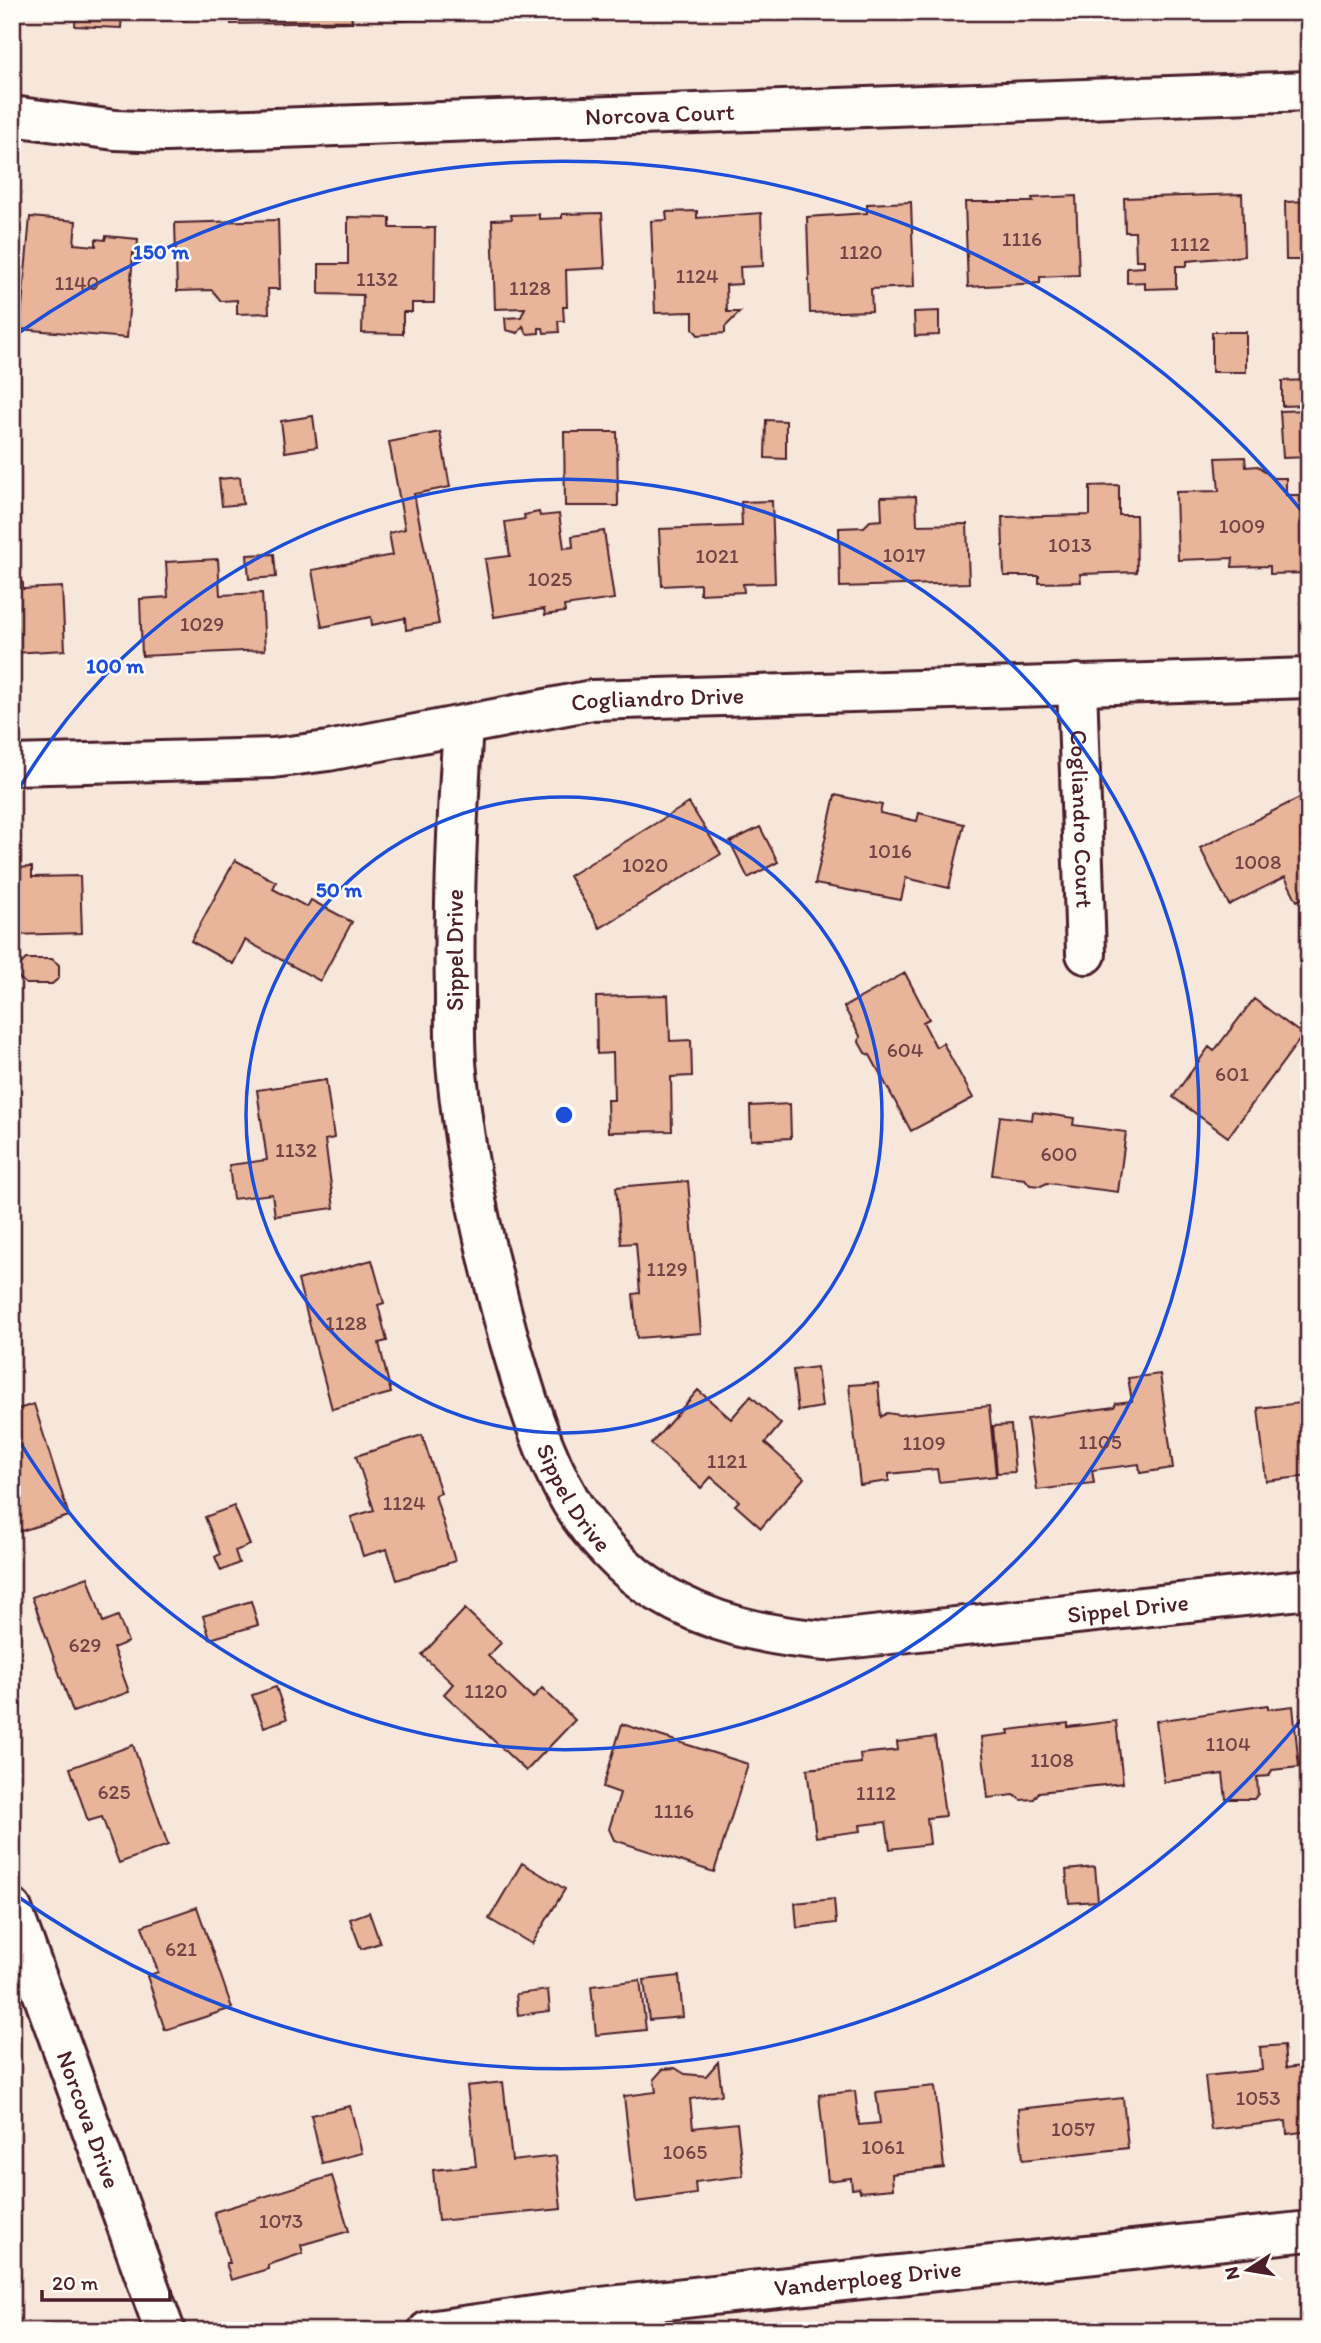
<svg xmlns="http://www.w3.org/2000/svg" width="1321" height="2343" font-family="Itim,sans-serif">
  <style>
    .building { fill: #e8b59a; stroke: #4a1f2b; stroke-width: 2 }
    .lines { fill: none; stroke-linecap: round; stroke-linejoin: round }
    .minor-casing { stroke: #4a1f2b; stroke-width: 44 }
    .minor { stroke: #fdfcf7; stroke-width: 38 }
    .ring { fill: none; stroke: #1d4ed8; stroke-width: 3.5 }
    .labels { text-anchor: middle; stroke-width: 5; stroke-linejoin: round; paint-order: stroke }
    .number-label { font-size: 21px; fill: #724447 }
    .street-label { font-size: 24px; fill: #4a1f2b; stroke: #fdfcf7 }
    .centre { fill: #1d4ed8; stroke: #fdfcf7; stroke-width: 3.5 }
    .ring-label { font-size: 21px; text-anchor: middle; font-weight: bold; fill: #1d4ed8; stroke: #fdfcf7; stroke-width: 5; stroke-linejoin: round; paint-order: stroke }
  </style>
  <rect width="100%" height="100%" fill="#f7e7db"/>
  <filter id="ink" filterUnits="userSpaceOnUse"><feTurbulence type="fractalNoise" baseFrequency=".0143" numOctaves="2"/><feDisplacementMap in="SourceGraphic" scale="14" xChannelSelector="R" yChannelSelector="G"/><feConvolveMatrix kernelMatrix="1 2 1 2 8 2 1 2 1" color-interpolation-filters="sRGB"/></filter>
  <g filter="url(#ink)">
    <path class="building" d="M76 12H186V20L122 13 121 28 75 26Z
      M230 12H351L352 22 231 24Z
      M395 12H505V14L396 21Z
      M1242 194 1244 256 1187 261V266H1176V288L1145 289V282L1127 283V268L1144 267V260H1136L1135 232H1125L1124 198Z
      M1076 196 1079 275 1040 277V283L968 287 965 202H1033L1032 198Z
      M1309 201V260H1286L1285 202Z
      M911 202 914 287 871 289 872 311 810 313 807 217 867 213V204Z
      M697 211V218L761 213 763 266 740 267 741 284 726 285 727 312H740L725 327V333L698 335 693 329V312L655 313 651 221 667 220 666 212Z
      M602 213 605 268 566 270 567 307H563L564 321H558L559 332 544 333 543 328H539V333L527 334 523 326 518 333 506 330 505 318 521 317 525 308 495 309 492 220 512 219 511 215 539 214V219L562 218V214Z
      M30 217 76 221 74 244 96 246V239L105 240 106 236 138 239 137 254 133 253 127 338 20 329Z
      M348 217 390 218V228H435L434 303H412V312H403V334L362 333 363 295 319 294V264H348Z
      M278 220 280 289H268L269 313 237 314V300L221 301 212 290 177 291 175 223Z
      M939 311V335L915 336 914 312Z
      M1212 332H1246V372H1212Z
      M1309 380V405L1282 406V381Z
      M1309 410V457L1283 458 1280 411Z
      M313 416 317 447 285 452 281 421Z
      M766 420 786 421V459L765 458Z
      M440 432 450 487 414 494 439 624 406 630 405 618 372 625 371 617 322 627 312 570 393 555 389 533 405 529 389 442Z
      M564 432H617L618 506H565Z
      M1245 457 1246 467 1258 466 1273 478H1286V495H1306L1308 573 1270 574V566L1232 567 1233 558 1178 560 1176 492 1219 491 1216 458Z
      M240 477 243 504 222 506 219 479Z
      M1119 485V515H1136L1137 572 1080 574 1081 582 1039 583V576H1004L1002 517 1090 515V486Z
      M916 496 917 525 967 524 969 583 840 587 839 528 864 527 870 521 882 520 881 497Z
      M772 501 775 583 743 584 744 592 700 594V584L662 586 659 529 742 526 741 502Z
      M539 512 540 516 559 514 564 548 573 547 572 536 604 531 614 599 564 606 565 612 545 615 544 609 494 617 485 559 510 556 505 522 525 519 524 515Z
      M274 554 276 577 249 579 247 555Z
      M218 559 220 595 262 593 265 650 142 656 140 599 168 597 166 562Z
      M12 576 23 583V589L62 587 65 650 12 653Z
      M1309 793V895L1297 901 1285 877 1229 905 1200 848Z
      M835 795 882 805 880 813 917 821 919 813 964 824 949 888 906 878 901 900 815 884Z
      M689 803 721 854 600 928 569 876Z
      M760 827 778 862 748 878 730 842Z
      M235 860 276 882 273 889 307 907 311 900 352 922 320 981 245 940 233 964 191 941Z
      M32 867V877L80 876 82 933 12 935V868Z
      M26 959H52L59 965V978L52 984H26L18 977V967Z
      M905 973 929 1019 923 1022 936 1047 943 1043 973 1098 911 1131 870 1055 865 1053 859 1042 860 1036 844 1007Z
      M668 995 670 1041 691 1040 692 1076 671 1077 672 1131 608 1132 607 1100H614L613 1053 597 1054 596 997Z
      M1254 999 1303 1035 1228 1137 1173 1097 1209 1047 1214 1051Z
      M326 1080 334 1138 325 1140 334 1208 275 1216 272 1194 233 1199 229 1165 267 1160 257 1090Z
      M790 1104 791 1138 751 1140 750 1106Z
      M1033 1112 1074 1118 1073 1125 1126 1132 1118 1192 1047 1183 1041 1186 1030 1185 1025 1179 992 1175 1000 1116 1032 1120Z
      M688 1181 701 1333 637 1338 633 1294 640 1293 636 1243 621 1244 616 1187Z
      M372 1260 384 1303 378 1305 387 1341 379 1343 391 1393 332 1409 298 1280Z
      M817 1367 822 1407 798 1411 793 1370Z
      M1160 1374 1173 1468 1140 1473 1139 1464 1092 1470 1094 1483 1037 1490 1027 1419 1114 1407 1116 1403 1132 1401 1128 1378Z
      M878 1383 881 1417 887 1413 900 1415 989 1406 996 1476 939 1482 937 1469 889 1474V1481L860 1485 849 1385Z
      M698 1390 731 1419 751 1396 781 1424 765 1443 804 1478 761 1528 735 1505 739 1501 711 1477 701 1488 651 1444Z
      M1309 1402V1476L1266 1481 1258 1408Z
      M34 1404 69 1516 12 1534V1411Z
      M1011 1425 1015 1472 997 1473 993 1426Z
      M422 1435 441 1493 435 1495 455 1561 397 1580 387 1549 363 1556 351 1517 374 1510 356 1456Z
      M234 1506 250 1545 235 1551 239 1563 221 1571 215 1557 220 1554 205 1517Z
      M88 1577 103 1622 118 1616 128 1642 113 1648 129 1692 73 1712 32 1597Z
      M251 1601 258 1625 210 1639 203 1616Z
      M465 1609 501 1643 488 1656 533 1698 542 1688 575 1720 526 1771 444 1694 453 1684 422 1655Z
      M276 1687 287 1719 264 1727 252 1695Z
      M1268 1705V1709L1293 1706 1299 1767 1272 1770 1269 1776 1257 1777 1258 1794 1254 1799H1226L1223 1774 1164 1782 1156 1721Z
      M1116 1721 1123 1783 1039 1792 1034 1799 1021 1800 1014 1795 988 1798 981 1737 1009 1734 1008 1730 1068 1723V1727Z
      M622 1724 748 1764 714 1872 614 1840 609 1829 620 1793 603 1787Z
      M935 1737 945 1816 927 1818 930 1844 890 1849 886 1822 860 1825 861 1831 816 1837 807 1769 861 1763 860 1754 898 1750 897 1742Z
      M133 1745 168 1845 119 1863 102 1817 88 1821 70 1768Z
      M522 1863 565 1889 532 1944 489 1919Z
      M1095 1867 1098 1901 1069 1903 1066 1870Z
      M834 1899 836 1923 797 1928 795 1903Z
      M197 1907 232 2008 165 2030 147 1976 158 1972 142 1926Z
      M369 1912 380 1943 361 1949 350 1919Z
      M679 1976 683 2017 649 2020 644 1980Z
      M640 1980 646 2030 596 2035 591 1986Z
      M548 1990 550 2011 518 2015 516 1994Z
      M1284 2045 1286 2068 1309 2065V2131L1287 2134 1286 2121 1211 2130 1205 2076 1262 2070 1260 2047Z
      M718 2062 722 2095 690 2099 693 2128 737 2123 743 2176 695 2182 696 2194 636 2202 624 2096 656 2092 654 2079 663 2069 675 2068 685 2074 706 2076Z
      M503 2082 512 2161 556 2156 561 2209 438 2221 433 2170 476 2166 467 2086Z
      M935 2086 944 2168 892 2174 893 2189 860 2192 859 2188 852 2189 851 2178 828 2181 819 2095 855 2091 859 2125 880 2123 876 2092Z
      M1123 2098 1128 2148 1023 2160 1018 2109Z
      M350 2106 362 2153 322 2163 311 2115Z
      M332 2176 349 2231 301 2245 303 2253 268 2265V2269L231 2280 226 2263H230L214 2212Z"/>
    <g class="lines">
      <g class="minor-casing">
        <g id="minor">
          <path id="s1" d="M12 116 115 130 166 132 1309 91"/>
          <path id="s2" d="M1077 684 1086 954"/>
          <path id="s3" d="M463 726C457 816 453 905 455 996 455 1021 454 1047 457 1073 465 1161 484 1247 507 1332 524 1390 540 1449 571 1502 591 1535 625 1572 658 1592 710 1624 767 1636 826 1641L1309 1589"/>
          <path id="s4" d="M12 765 273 758 328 751 592 700 1309 678"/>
          <path id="s5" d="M12 1909 165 2331"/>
          <path id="s6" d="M428 2331 582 2309 1309 2231"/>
        </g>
      </g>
      <use href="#minor" class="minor"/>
    </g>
  </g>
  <g class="ring">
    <circle cx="564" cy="1115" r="318"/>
    <path d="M14 797A635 635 0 1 1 14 1432"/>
    <path d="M1305 1715A953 953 0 0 1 17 1896M17 334A953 953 0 0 1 1305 515"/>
  </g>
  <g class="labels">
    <g class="number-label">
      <text x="1022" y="246">1116</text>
      <text x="1190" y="251">1112</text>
      <text x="861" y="259">1120</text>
      <text x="697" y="283">1124</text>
      <text x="377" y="286">1132</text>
      <text x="77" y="290">1140</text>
      <text x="530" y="295">1128</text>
      <text x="1242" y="533">1009</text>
      <text x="1070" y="552">1013</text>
      <text x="904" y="562">1017</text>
      <text x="717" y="563">1021</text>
      <text x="550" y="586">1025</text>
      <text x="202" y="631">1029</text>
      <text x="890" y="858">1016</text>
      <text x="1258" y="869">1008</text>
      <text x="645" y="872">1020</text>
      <text x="905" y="1057">604</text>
      <text x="1232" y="1081">601</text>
      <text x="296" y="1157">1132</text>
      <text x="1059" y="1161">600</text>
      <text x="667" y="1276">1129</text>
      <text x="346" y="1330">1128</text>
      <text x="1100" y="1449">1105</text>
      <text x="924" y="1450">1109</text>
      <text x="727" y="1468">1121</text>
      <text x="404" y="1510">1124</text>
      <text x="85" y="1652">629</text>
      <text x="486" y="1698">1120</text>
      <text x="1228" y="1751">1104</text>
      <text x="1052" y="1767">1108</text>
      <text x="114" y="1799">625</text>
      <text x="876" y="1800">1112</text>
      <text x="674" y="1818">1116</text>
      <text x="181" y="1956">621</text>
      <text x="1258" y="2105">1053</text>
      <text x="1073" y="2136">1057</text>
      <text x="883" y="2154">1061</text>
      <text x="685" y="2159">1065</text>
      <text x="281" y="2228">1073</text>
    </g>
    <g class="street-label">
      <text dy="8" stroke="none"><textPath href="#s1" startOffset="649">Norcova Court</textPath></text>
      <text dy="8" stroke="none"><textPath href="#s4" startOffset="651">Cogliandro Drive</textPath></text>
      <text dy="8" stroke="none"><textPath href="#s2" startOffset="135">Cogliandro Court</textPath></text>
      <text transform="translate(455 950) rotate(-90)" y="8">Sippel Drive</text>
      <text dy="8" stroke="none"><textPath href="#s3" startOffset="791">Sippel Drive</textPath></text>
      <text dy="8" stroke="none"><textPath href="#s3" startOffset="1400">Sippel Drive</textPath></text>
      <text dy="8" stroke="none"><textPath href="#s5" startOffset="224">Norcova Drive</textPath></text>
      <text dy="8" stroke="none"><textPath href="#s6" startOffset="443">Vanderploeg Drive</textPath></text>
    </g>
  </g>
  <circle cx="564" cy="1115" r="10" class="centre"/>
  <g class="ring-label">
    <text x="161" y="259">150 m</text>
    <text x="115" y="673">100 m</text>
    <text x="339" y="897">50 m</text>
  </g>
  <rect width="1321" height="2343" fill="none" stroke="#fdfcf7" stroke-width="42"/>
  <rect x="21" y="21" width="1279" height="2301" fill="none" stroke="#4a1f2b" stroke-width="2.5" filter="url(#ink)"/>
  <g transform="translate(1248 2270) rotate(258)" stroke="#fdfcf7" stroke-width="5" paint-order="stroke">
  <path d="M0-5L12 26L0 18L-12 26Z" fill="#4a1f2b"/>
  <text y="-10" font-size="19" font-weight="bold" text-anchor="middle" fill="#4a1f2b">N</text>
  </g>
  <path d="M42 2290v10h128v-10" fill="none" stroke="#4a1f2b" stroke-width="3.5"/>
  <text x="52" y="2290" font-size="21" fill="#4a1f2b" stroke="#fdfcf7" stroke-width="5" paint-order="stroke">20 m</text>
</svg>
